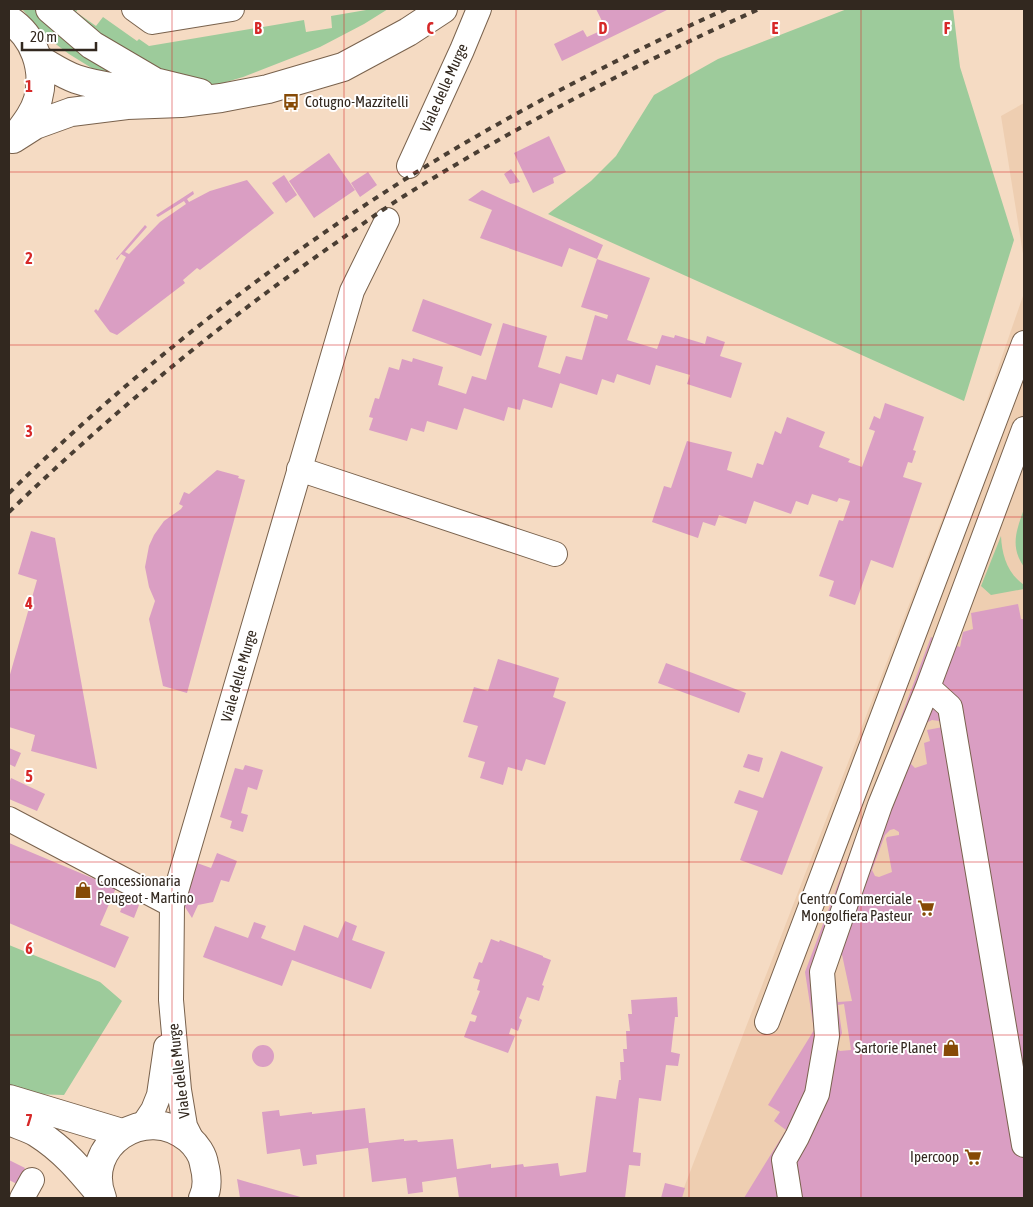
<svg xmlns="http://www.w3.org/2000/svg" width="1033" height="1207" font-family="'Asap Condensed',sans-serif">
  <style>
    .built { fill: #eeceb1 }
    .green { fill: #9dcb9b }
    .building { fill: #da9ec3; fill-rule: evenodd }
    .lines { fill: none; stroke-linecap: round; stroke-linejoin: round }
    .minor-casing { stroke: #79624d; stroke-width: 26 }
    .major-casing { stroke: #79624d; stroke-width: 30 }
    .minor { stroke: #fff; stroke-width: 24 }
    .major { stroke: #fff; stroke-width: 28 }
    .rail { stroke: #4a3e33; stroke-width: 4; stroke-dasharray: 6 6; stroke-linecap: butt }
    .grid { fill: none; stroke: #d62828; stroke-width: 1; stroke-opacity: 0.55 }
    .labels { text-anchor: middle; stroke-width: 4; stroke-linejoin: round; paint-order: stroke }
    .street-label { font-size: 15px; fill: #32281f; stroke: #fff }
    .poi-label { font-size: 15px; fill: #32281f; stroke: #fff; text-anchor: end }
    .grid-label { font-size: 16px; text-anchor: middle; font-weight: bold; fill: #d62828; stroke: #fff; stroke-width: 4; stroke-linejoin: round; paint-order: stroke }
  </style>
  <rect width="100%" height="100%" fill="#f5dbc3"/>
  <path class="built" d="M1024 103V260L1001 116Z
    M1024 293V1198H680L978 426Z"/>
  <path class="green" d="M22 9H78L76 12 96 26 103 17 137 41 139 39 149 46 304 20 306 32 332 28 331 16 372 9H388L364 24 320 47 243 77 213 86 98 72 69 54 57 45 41 31Z
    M847 9H953L960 67 1014 240 964 401 548 214 591 181 616 156 654 95 718 59Z
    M1024 509V567C1010 547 1016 531 1024 509Z
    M1001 536C1002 555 1007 573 1024 585V589L991 595 981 586Z
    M9 945 100 982 122 1001 64 1095 28 1094 9 1084Z"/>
  <path class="building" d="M596 9H669L562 61 554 44 583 30 587 37 598 32 602 21Z
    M549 136 566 172 553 178 554 183 533 193 514 153Z
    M329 153 355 190 314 218 289 181Z
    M511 169 520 182 510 184 504 174Z
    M368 172 377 185 360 197 351 183Z
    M284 175 297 195 286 203 272 183Z
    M247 180 274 213 200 270 197 268 183 280 185 283 117 335 110 332 94 311 96 309 98 311 126 257 121 254 117 260 116 259 145 225 147 227 125 252 129 254 160 222 186 204 184 201 158 217 156 215 193 191 194 194 187 199 189 202 210 191Z
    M482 190 603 245 597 259 650 278 627 340 657 349 662 335 674 338 675 335 705 344 707 336 725 342 720 356 742 363 731 398 687 384 690 375 656 365 650 385 617 374 614 383 602 379 597 395 560 383 552 408 523 399 520 410 508 407 504 421 464 408 457 430 427 421 424 432 411 428 407 441 369 430 373 418 369 417 375 398 379 399 389 367 399 370 402 359 412 362 413 358 443 367 438 385 466 394 472 376 486 380 503 323 547 336 538 367 560 374 566 356 582 360 595 315 607 319 608 315 581 307 597 259 569 248 562 267 480 238 492 210 468 200Z
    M423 299 492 324 481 356 412 331Z
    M885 403 924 417 913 450 916 451 912 463 908 462 903 477 922 483 893 568 871 560 855 605 829 596 834 581 819 576 839 520 843 521 850 501 839 498 837 502 812 494 808 505 796 501 791 514 754 501 746 524 719 515 715 526 703 522 698 538 652 522 664 486 671 488 687 441 732 452 727 470 752 478 757 463 763 465 775 431 781 434 787 417 825 432 819 447 850 459 848 462 862 467 875 431 869 429 874 416 880 419Z
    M217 470 239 476 238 478 245 480 187 693 163 686 149 619 155 601 149 587 145 567 149 546 154 535 164 521 181 509 183 506 179 504 184 492 189 494Z
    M31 531 55 538 97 769 31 751 35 735 9 727V678L37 580 18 574Z
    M1018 604 1021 619H1024V1198H744L786 1130 774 1121 780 1112 768 1105 814 1030 805 972 931 637 960 647 963 632 973 629 971 613ZM932 720 939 721 943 727 927 730 930 741 924 743 927 764 915 768 911 764 926 723ZM894 829 899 832V835L887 837 886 839 892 872 879 877 875 876 872 870 885 835 890 830ZM841 950 852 1001 838 1002 832 975ZM844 1004 851 1050 840 1051 836 1048 842 1033 838 1005Z
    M498 659 559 678 553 697 566 702 545 765 526 759 522 771 508 767 503 785 480 778 485 762 468 757 478 726 463 722 474 687 488 691Z
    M666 663 746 693 739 713 658 683Z
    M9 748 21 753 15 767 9 764Z
    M781 751 823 767 782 875 740 860 758 811 734 803 739 790 763 798Z
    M748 754 763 758 759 772 743 767Z
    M245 765 263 770 257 790 248 787 241 813 248 815 243 832 230 828 232 821 220 817 235 768 243 770Z
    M11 778 45 794 37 811 9 799V784Z
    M9 843 116 888 100 925 129 937 115 968 9 923Z
    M217 853 237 861 229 882 221 880 213 902 198 905 192 918 183 904 197 863 211 868Z
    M125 900 139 905 134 918 120 912Z
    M345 921 357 926 352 940 385 952 371 989 292 960 282 986 203 957 215 926 248 938 254 922 266 926 261 938 295 951 304 925 338 938Z
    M491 939 499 942 500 940 543 956V957L551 960 542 985 544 986 539 1001 527 997 519 1018 522 1020 518 1031 511 1028 509 1034 515 1036 508 1053 464 1037 470 1021 475 1022 477 1016 471 1014 480 991 477 990 480 980 473 978 479 962 482 963Z
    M677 997 678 1017H675L671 1052 680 1054 678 1066 666 1065 661 1101 639 1098 633 1152 641 1153 640 1166 629 1165 625 1198H459L456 1177 422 1182 423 1192 408 1194 406 1178 372 1182 368 1148 316 1155 317 1164 303 1166 300 1149 267 1154 262 1112 279 1110 280 1116 312 1112V1114L365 1108 369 1143 404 1139V1141L417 1140 418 1142 453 1139 457 1169 491 1164V1168L523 1164 524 1167 558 1163 560 1176 586 1172 596 1096 616 1099 619 1080H621L620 1062H624L623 1049H627L626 1031H630L628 1014H632L631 1000Z
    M252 1056a11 11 0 1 1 22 0a11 11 0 1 1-22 0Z
    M9 1160 25 1168 17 1184 9 1180Z
    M237 1179 304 1198H240Z
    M665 1183 685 1188 682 1198H661Z"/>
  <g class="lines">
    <g class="minor-casing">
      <path id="minor" d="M134 9 152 22 232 9
        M409 166 462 50 479 9
        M299 469 555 554
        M928 687 950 707 1024 1145
        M9 819 172 905
        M767 1022 1024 343
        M143 1125 153 1110 159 1095 166 1047
        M194 1144 185 1126 179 1090 171 1000 172 905 352 291 387 220
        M22 1198 32 1180
        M790 1198 784 1160 797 1137 817 1094 827 1036 822 972 880 805 928 687 1024 429"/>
    </g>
    <g class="major-casing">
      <path id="major" d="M50 9 92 45 155 82 200 93
        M9 20C34 36 46 69 38 99 34 113 25 124 16 136
        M38 59C51 66 62 74 76 79 99 87 124 88 148 94
        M13 139 35 125 71 112 127 105 181 103 221 98 268 89 343 67 408 32 443 9
        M9 1099 122 1133
        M9 1121C18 1125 29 1128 37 1133 64 1150 81 1171 101 1195
        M102 1198C81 1145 146 1102 189 1139 196 1145 203 1155 204 1164 207 1175 208 1188 203 1198"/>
    </g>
    <use href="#minor" class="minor"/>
    <use href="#major" class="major"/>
    <path class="rail" d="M9 493C143 362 297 242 458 147 545 96 635 50 726 9
      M9 512C112 413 222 321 340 240 361 225 382 210 404 196 518 125 637 64 759 9"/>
  </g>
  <path class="grid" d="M172 9V1198M344 9V1198M516 9V1198M689 9V1198M861 9V1198M9 172H1024M9 345H1024M9 517H1024M9 690H1024M9 862H1024M9 1035H1024"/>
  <defs>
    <g id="bus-bare" transform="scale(1.35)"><path d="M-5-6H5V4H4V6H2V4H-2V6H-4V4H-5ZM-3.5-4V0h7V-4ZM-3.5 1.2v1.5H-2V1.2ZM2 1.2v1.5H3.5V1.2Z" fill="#864a06" stroke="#fff" stroke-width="2.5" paint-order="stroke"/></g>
    <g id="shop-bare" transform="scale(1.35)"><path d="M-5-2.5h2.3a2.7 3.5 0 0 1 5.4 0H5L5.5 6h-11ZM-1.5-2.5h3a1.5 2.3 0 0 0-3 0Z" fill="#864a06" stroke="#fff" stroke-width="2.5" paint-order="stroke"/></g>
    <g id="supermarket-bare" transform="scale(1.35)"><path d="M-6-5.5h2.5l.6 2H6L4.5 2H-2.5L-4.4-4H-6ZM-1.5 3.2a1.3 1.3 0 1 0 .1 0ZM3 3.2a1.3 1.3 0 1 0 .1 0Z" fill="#864a06" stroke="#fff" stroke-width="2.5" paint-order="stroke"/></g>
  </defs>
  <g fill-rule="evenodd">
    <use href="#bus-bare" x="291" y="102"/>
    <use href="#shop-bare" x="83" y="890"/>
    <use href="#supermarket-bare" x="926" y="908"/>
    <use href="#shop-bare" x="951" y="1048"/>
    <use href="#supermarket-bare" x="973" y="1157"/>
  </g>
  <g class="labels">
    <g class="street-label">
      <text transform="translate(444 88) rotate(-66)" y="5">Viale delle Murge</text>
      <text transform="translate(239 676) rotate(-74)" y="5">Viale delle Murge</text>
      <text transform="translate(179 1071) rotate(-97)" y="5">Viale delle Murge</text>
    </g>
    <g class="poi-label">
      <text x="305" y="107" text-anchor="start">Cotugno-Mazzitelli</text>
      <text x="97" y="886" text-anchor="start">Concessionaria<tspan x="97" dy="17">Peugeot - Martino</tspan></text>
      <text x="912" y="904">Centro Commerciale<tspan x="912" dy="17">Mongolfiera Pasteur</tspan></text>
      <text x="937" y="1053">Sartorie Planet</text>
      <text x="959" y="1162">Ipercoop</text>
    </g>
  </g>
  <g class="grid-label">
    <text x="258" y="34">B</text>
    <text x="430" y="34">C</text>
    <text x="603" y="34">D</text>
    <text x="775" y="34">E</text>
    <text x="947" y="34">F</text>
    <text x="29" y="92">1</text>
    <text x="29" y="264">2</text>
    <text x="29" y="437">3</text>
    <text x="29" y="609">4</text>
    <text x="29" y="782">5</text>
    <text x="29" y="954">6</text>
    <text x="29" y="1126">7</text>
  </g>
  <rect width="1033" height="1207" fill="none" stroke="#32281f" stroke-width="20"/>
  <path d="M22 42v8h74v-8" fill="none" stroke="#32281f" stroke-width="2.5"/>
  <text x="30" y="42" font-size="15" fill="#32281f" stroke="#ffffff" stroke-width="4" paint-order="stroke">20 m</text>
</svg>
